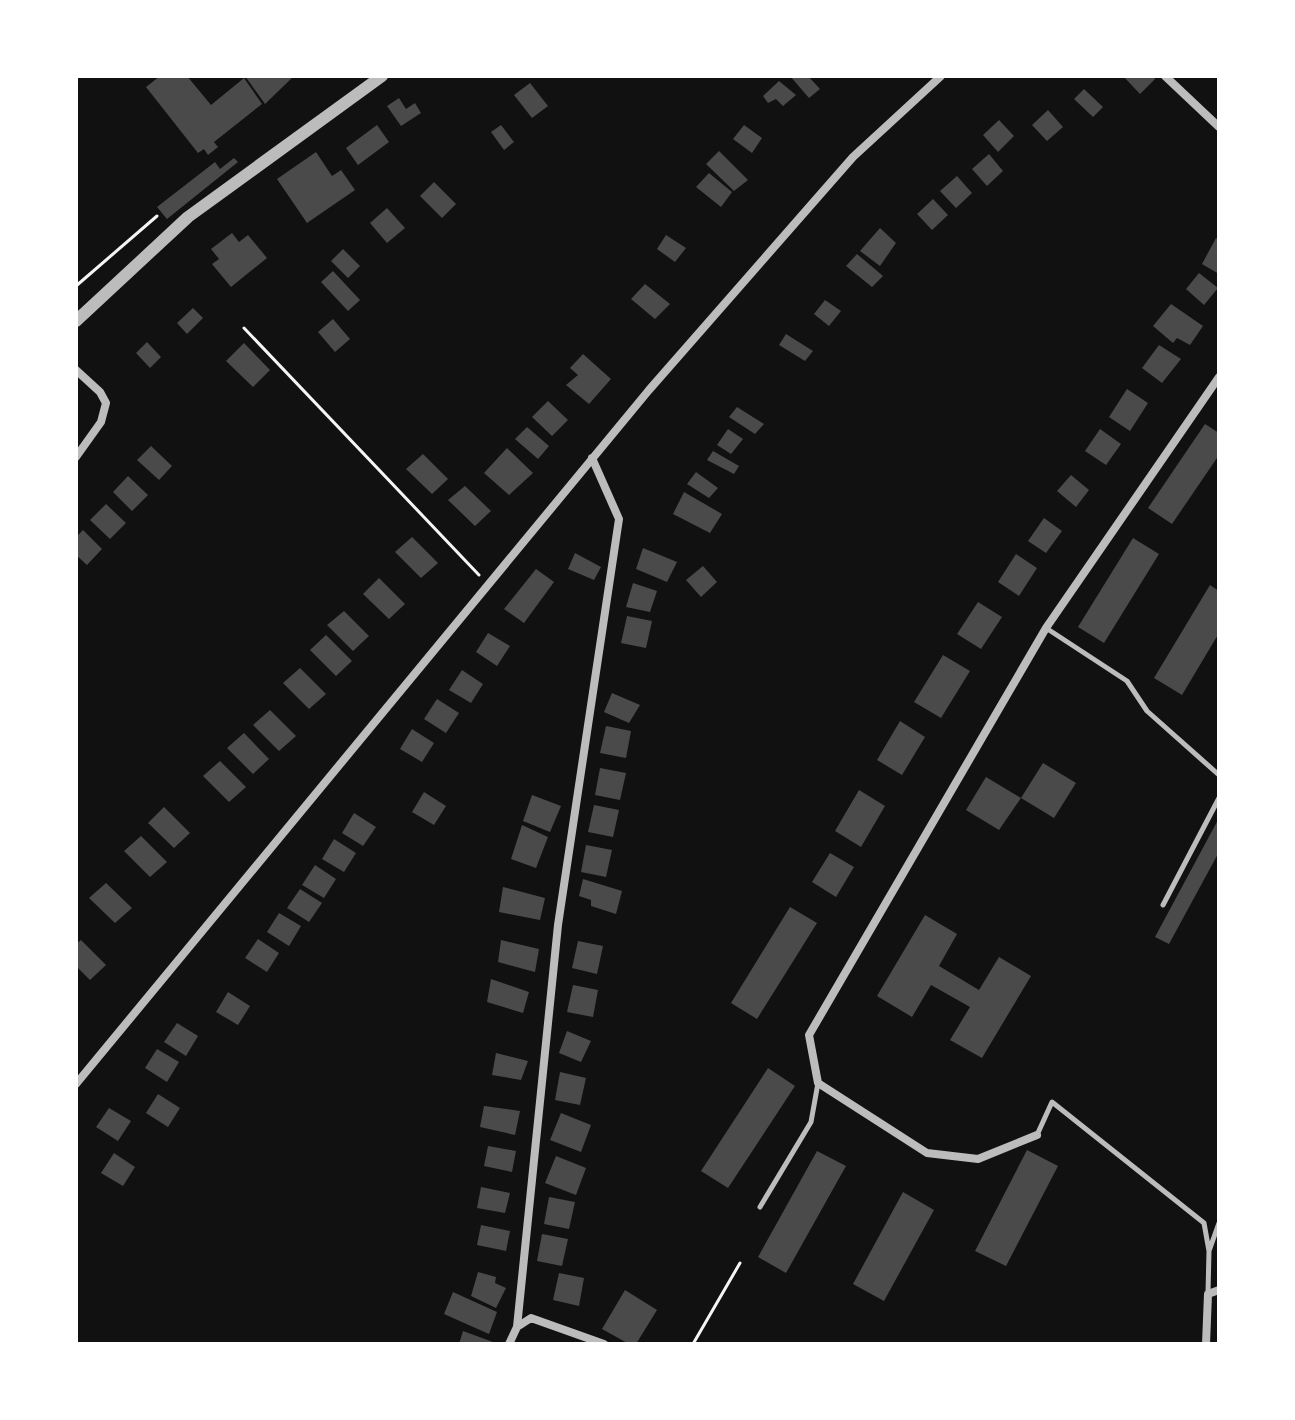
<svg xmlns="http://www.w3.org/2000/svg" width="1295" height="1420" font-family="'Open Sans',sans-serif">
  <style>
    .building { fill: #4a4a4a }
    .lines { fill: none; stroke-linecap: round; stroke-linejoin: round }
    .path { stroke: #f5f5f5; stroke-width: 3 }
    .service { stroke: #bcbcbc; stroke-width: 5 }
    .minor { stroke: #bcbcbc; stroke-width: 8 }
    .tertiary { stroke: #bcbcbc; stroke-width: 12 }
  </style>
  <rect width="100%" height="100%" fill="#111"/>
  <path class="building" d="M160 76H187L211 105 244 78 262 104 214 142 218 147 208 155 204 149 198 153 146 87Z
    M245 76H294L265 104Z
    M790 76H808L820 89 809 98Z
    M1123 76H1153L1155 79 1140 94Z
    M779 81 796 95 783 106 776 99 768 103 763 96Z
    M530 83 548 106 532 118 514 95Z
    M1084 89 1103 107 1093 117 1074 99Z
    M399 98 406 109 415 103 421 113 401 126 387 106Z
    M1048 110 1063 127 1047 141 1032 125Z
    M999 120 1014 136 998 152 983 135Z
    M377 125 389 142 358 165 346 148Z
    M501 125 514 142 504 150 491 132Z
    M744 125 762 138 752 153 733 139Z
    M719 151 748 180 734 191 706 164Z
    M316 152 332 176 341 170 355 190 307 223 277 179Z
    M989 154 1003 171 987 186 972 169Z
    M234 158 238 162 167 219 157 207 215 162 220 169Z
    M709 173 732 192 721 207 696 187Z
    M957 176 972 193 956 208 940 191Z
    M434 182 456 204 442 218 420 196Z
    M933 199 948 215 932 230 917 214Z
    M387 208 405 228 387 243 370 223Z
    M880 228 896 243 880 266 860 251Z
    M232 233 239 242 248 235 267 258 231 287 212 264 219 259 211 249Z
    M666 235 686 248 675 262 657 249Z
    M1216 238 1219 240V274L1202 264Z
    M343 249 360 266 348 278 331 261Z
    M857 254 883 276 872 287 846 266Z
    M333 271 360 300 348 311 321 282Z
    M1199 273 1218 288 1204 305 1186 289Z
    M645 284 670 304 655 319 631 299Z
    M825 300 841 311 829 326 814 314Z
    M1171 304 1203 326 1190 345 1177 338 1173 343 1153 326Z
    M193 308 203 318 187 334 177 323Z
    M333 319 350 339 335 352 318 332Z
    M786 334 813 351 805 361 779 345Z
    M147 342 161 357 150 368 136 353Z
    M244 343 270 370 253 387 226 361Z
    M1159 345 1181 359 1162 383 1142 368Z
    M583 354 611 379 589 404 566 385 578 375 570 368Z
    M1127 389 1148 403 1130 431 1109 417Z
    M548 401 568 420 552 436 532 417Z
    M737 407 764 424 755 434 729 417Z
    M1205 424 1219 433V455L1172 524 1148 508Z
    M527 427 549 446 538 459 515 439Z
    M728 429 743 439 731 454 717 445Z
    M1100 429 1121 444 1106 465 1085 451Z
    M151 446 172 466 159 480 137 460Z
    M507 448 533 473 509 495 484 473Z
    M713 451 739 466 734 474 707 460Z
    M423 454 448 479 432 494 406 469Z
    M696 472 718 488 709 498 687 484Z
    M1071 475 1089 490 1076 507 1057 491Z
    M128 476 148 495 132 511 113 492Z
    M465 486 491 511 475 526 448 500Z
    M684 492 722 514 710 533 673 514Z
    M106 504 126 523 110 539 90 520Z
    M1044 518 1062 531 1046 553 1028 541Z
    M83 530 102 549 87 565 76 555V537Z
    M412 537 438 563 421 578 395 552Z
    M1133 538 1159 554 1104 643 1078 627Z
    M643 548 677 562 667 582 636 569Z
    M575 553 601 567 594 580 568 569Z
    M1016 554 1037 568 1019 596 998 582Z
    M703 566 717 582 701 597 686 580Z
    M536 569 554 582 524 623 504 609Z
    M379 578 405 604 389 619 363 594Z
    M633 583 657 591 650 612 626 607Z
    M1210 585 1219 591V633L1182 695 1154 678Z
    M978 602 1002 617 981 649 957 634Z
    M344 611 369 636 353 651 327 625Z
    M627 616 652 621 646 648 621 643Z
    M488 633 510 646 497 666 476 652Z
    M326 635 352 661 336 676 310 650Z
    M943 655 970 671 941 718 914 702Z
    M300 668 326 694 309 709 283 683Z
    M462 670 483 684 471 703 449 690Z
    M612 693 640 705 629 723 604 712Z
    M437 699 459 713 446 733 424 719Z
    M270 710 296 736 279 751 253 725Z
    M900 721 925 737 902 775 877 760Z
    M606 726 631 731 626 758 600 753Z
    M412 729 434 743 422 762 400 749Z
    M244 733 269 759 253 774 227 748Z
    M220 761 246 787 229 802 203 776Z
    M1043 763 1076 783 1054 818 1021 798Z
    M600 768 626 773 620 800 595 795Z
    M986 777 1021 798 999 830 966 810Z
    M859 790 885 806 861 847 835 831Z
    M424 792 446 806 434 825 412 812Z
    M532 795 561 806 550 832 523 821Z
    M594 805 619 810 613 837 588 832Z
    M164 807 190 833 174 848 148 823Z
    M354 813 376 827 363 846 342 833Z
    M1219 818V852L1169 944 1155 937Z
    M522 825 548 837 536 868 511 859Z
    M141 836 167 862 150 877 124 851Z
    M334 839 356 853 344 872 322 859Z
    M586 845 612 850 606 877 581 872Z
    M830 853 854 867 836 897 812 882Z
    M315 865 336 879 324 898 302 885Z
    M583 879 622 891 616 914 591 906V900L579 896Z
    M106 883 132 908 115 923 89 898Z
    M503 887 545 898 540 920 499 912Z
    M300 889 322 903 309 922 287 908Z
    M790 907 817 923 757 1019 731 1003Z
    M279 913 301 926 289 946 267 932Z
    M925 915 957 934 939 966 979 990 999 957 1031 976 982 1058 950 1040 970 1007 931 985 912 1017 877 996Z
    M258 939 279 953 267 972 245 958Z
    M81 940 106 965 90 980 76 966V944Z
    M501 940 539 949 535 972 498 962Z
    M578 941 603 946 597 974 572 968Z
    M491 979 529 992 523 1013 487 1002Z
    M573 985 598 990 593 1017 567 1012Z
    M228 992 250 1006 238 1025 216 1012Z
    M177 1023 198 1036 186 1056 164 1042Z
    M567 1031 591 1041 581 1062 559 1053Z
    M157 1049 179 1062 167 1082 145 1068Z
    M496 1053 528 1061 521 1080 492 1075Z
    M768 1068 795 1086 728 1188 701 1171Z
    M560 1072 586 1078 580 1105 555 1100Z
    M158 1094 180 1108 168 1127 146 1113Z
    M484 1106 520 1111 515 1135 480 1127Z
    M109 1108 131 1121 118 1141 96 1127Z
    M561 1113 591 1125 581 1152 550 1140Z
    M488 1146 516 1151 512 1172 484 1166Z
    M1027 1150 1058 1166 1006 1266 975 1251Z
    M817 1151 846 1166 786 1273 758 1257Z
    M114 1153 135 1167 123 1186 101 1173Z
    M556 1156 586 1168 576 1195 545 1183Z
    M481 1187 510 1193 505 1213 477 1208Z
    M903 1192 934 1210 884 1301 853 1284Z
    M549 1197 575 1202 569 1229 544 1224Z
    M481 1225 510 1231 506 1251 477 1245Z
    M542 1234 568 1239 562 1266 537 1261Z
    M478 1272 496 1277 495 1283 506 1288 496 1308 471 1296Z
    M559 1273 584 1278 579 1306 553 1300Z
    M625 1290 657 1310 636 1344H629L602 1329Z
    M453 1292 497 1312 489 1334 444 1314Z
    M463 1331 493 1342 492 1344H459Z"/>
  <g class="lines">
    <path class="path" d="M76 286 157 216
      M244 328 479 575
      M693 1344 740 1263"/>
    <path class="service" d="M1046 628 1127 681 1147 711 1219 775
      M1163 905 1219 798
      M1037 1135 1052 1102 1204 1223 1209 1251
      M760 1207 811 1122 818 1083
      M1208 1293 1209 1251 1219 1223"/>
    <path class="minor" d="M1165 76 1219 127
      M76 370 100 392 106 403 101 422 76 457
      M76 1084 649 390 853 157 941 76
      M1037 1135 978 1159 927 1153 818 1083 809 1035 1046 628 1219 377
      M517 1327 531 1318 604 1344
      M509 1344 517 1327 558 925 619 519 592 458
      M1206 1344 1208 1294 1219 1290"/>
    <path class="tertiary" d="M76 321 188 217 382 76"/>
  </g>
  <rect width="1295" height="1420" fill="none" stroke="#ffffff" stroke-width="156"/>
</svg>
